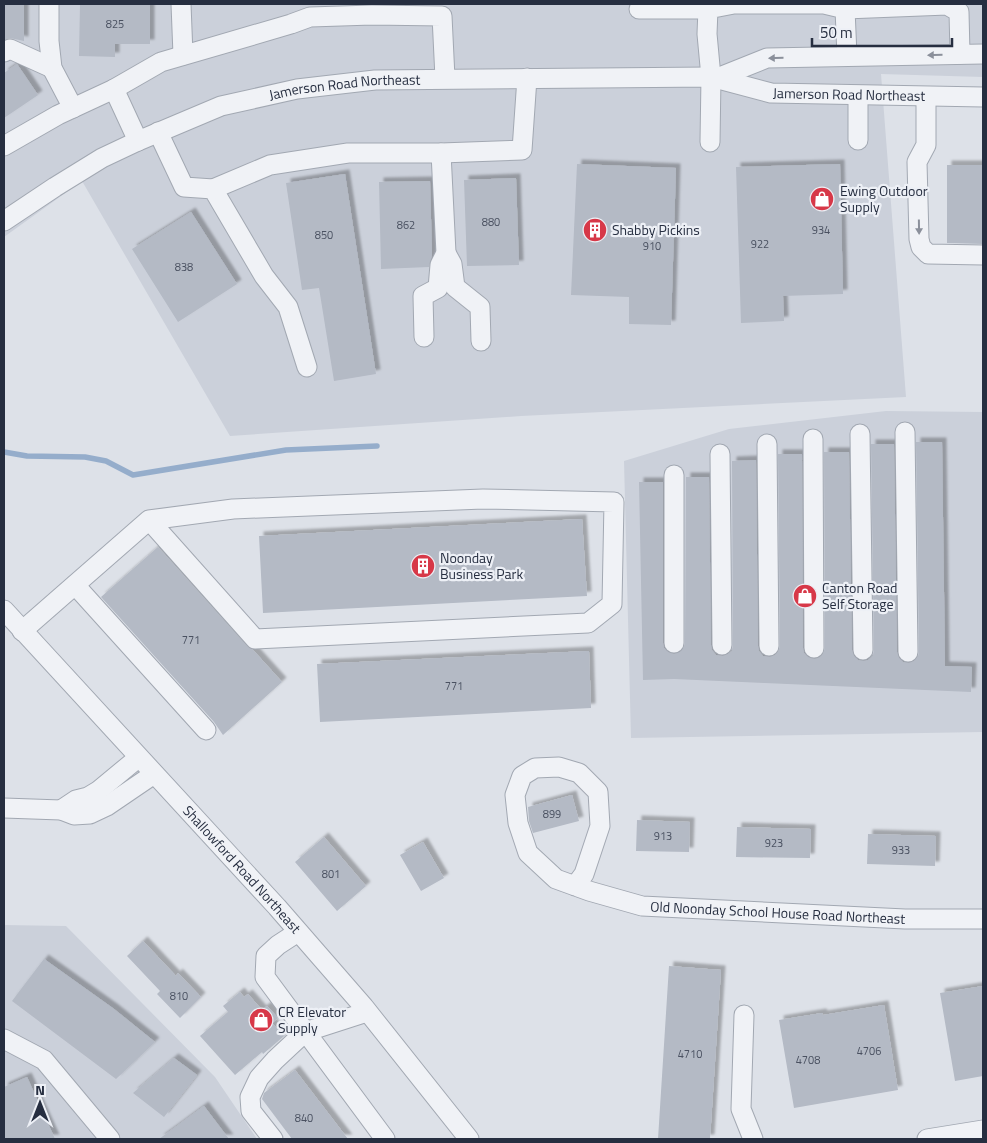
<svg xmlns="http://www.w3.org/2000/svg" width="987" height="1143" font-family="'Titillium Web',sans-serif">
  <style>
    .built { fill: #cbd0da }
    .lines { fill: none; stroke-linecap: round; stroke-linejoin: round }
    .stream { stroke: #95adcb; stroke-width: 5.5 }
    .building { fill: #b4bac5; filter: url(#shadow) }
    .minor-casing { stroke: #a2a8b2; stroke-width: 21 }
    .minor { stroke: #f0f2f6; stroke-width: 19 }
    .oneway { fill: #8b909b }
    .labels { text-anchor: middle; stroke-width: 4.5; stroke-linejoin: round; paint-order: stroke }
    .number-label { font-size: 11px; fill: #4a5161 }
    .street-label { font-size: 14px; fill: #262e40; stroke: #edf0f6 }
    .poi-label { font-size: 14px; fill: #262e40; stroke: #edf0f6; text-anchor: start }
  </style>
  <defs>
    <filter id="shadow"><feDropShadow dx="4.5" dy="-4.5" stdDeviation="1" flood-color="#0004"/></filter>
  </defs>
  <rect width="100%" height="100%" fill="#dde1e8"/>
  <path class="built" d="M4 4H983V77L881 74 906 397 521 416 230 436 82 181 4 237Z
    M886 411 983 412V732L631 738 624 461 729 429Z
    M4 925 66 926 215 1077 257 1139H4Z"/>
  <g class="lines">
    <path class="stream" d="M4 452 27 456 85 457 106 461 133 475 286 450 377 446"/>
  </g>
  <path class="building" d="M4 4H24V41L10 38 4 40Z
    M80 4H150V44H115V57L79 56Z
    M17 64 38 95 4 118V73Z
    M577 164 676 168 671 325 629 324V297L571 295Z
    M840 164 843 294 783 296 784 321 741 323 736 167Z
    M947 165H983V244L947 243Z
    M345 174 376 374 334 381 319 288 302 290 286 183Z
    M516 178 519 265 467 266 464 180Z
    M430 181 432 255 429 267 381 269 379 182Z
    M191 212 237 284 178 322 132 249Z
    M916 442H942L945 666 972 667 971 692 674 679 643 680 639 482H663V643L664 648 668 652 674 654 680 652 683 649 685 643 686 477H709L711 645 712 650 716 655 723 656 728 654 732 651 733 645 732 461 756 460 758 646 759 651 763 656 770 657 775 655 778 652 780 646 778 454H802L803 648 804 653 808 657 815 659 820 657 823 654 825 648 824 452H849L852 650 854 656 858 660 864 661 868 660 873 656 874 650 871 444H894L897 652 899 658 903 662 909 663 914 661 918 657 919 652Z
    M582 519 587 596 263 613 259 536Z
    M158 547 247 646 253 650 282 682 223 735 214 722 101 597Z
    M589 651 591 708 320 722 317 664Z
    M572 795 579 821 533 833 529 821 528 807Z
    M637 820 690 822 689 852 636 851Z
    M737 827 811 829 810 858 736 857Z
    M868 834 936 836 935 866 867 864Z
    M324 837 366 886 337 911 295 862Z
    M423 842 444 878 421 891 400 855Z
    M143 941 176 976 178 973 201 997 180 1018 157 994 160 991 127 956Z
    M44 959 114 1009 155 1042 116 1079 12 1001Z
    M669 966 721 970 710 1139H658Z
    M983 986V1076L955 1081 940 993Z
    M240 992 244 997 248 994 262 1010 267 1006 278 1018 272 1023 284 1036 263 1054 262 1052 235 1075 200 1036 228 1012 223 1006Z
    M884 1005 898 1090 794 1108 779 1020 822 1013 823 1015Z
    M174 1058 197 1075 164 1117 133 1093Z
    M295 1070 348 1139H292L262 1099 264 1093Z
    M27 1077 55 1139H4V1087Z
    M204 1106 229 1139H159L177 1126Z"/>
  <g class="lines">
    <g class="minor-casing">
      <g id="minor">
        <path d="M49 4V41L52 68 73 108"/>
        <path d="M181 4 183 55"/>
        <path d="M639 9H708"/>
        <path d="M845 9 947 5 959 12 960 54"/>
        <path d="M4 52 10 49 52 68"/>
        <path d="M717 78 767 58 983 54"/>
        <path d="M114 89 161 62 291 24 310 17 372 15 442 16 445 78"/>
        <path d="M858 96V140"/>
        <path d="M926 97V145L917 162 919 239 921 247 928 254 983 255"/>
        <path d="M158 132 184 187 213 189 264 276 288 307 307 367"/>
        <path d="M710 142 711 77 707 34 708 9 734 4H824L845 9 847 56"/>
        <path d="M4 146 58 115 114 89 138 141"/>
        <path d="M213 189 270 165 348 153H441L522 150 527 78"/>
        <path id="s1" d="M4 221 55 187 102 158 138 141 221 106 297 89 375 80 711 77 771 93 983 97"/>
        <path d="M446 253 452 264 455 287 480 307 481 341"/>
        <path d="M424 337 423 296 438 288 440 265 446 253 441 153"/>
        <path d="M905 432 908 652"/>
        <path d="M860 434 863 650"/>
        <path d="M813 439 814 648"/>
        <path d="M767 444 769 646"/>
        <path d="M720 454 722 645"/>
        <path d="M674 475V643"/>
        <path d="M75 585 206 730"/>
        <path id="s2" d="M4 610 277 907 364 1007 469 1139"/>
        <path d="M22 631 149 520 233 509 483 499 614 502 612 604 588 623 255 639 149 520"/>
        <path d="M4 808 61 810 74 815 90 814 107 806 154 774"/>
        <path d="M61 810 76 800 88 797 98 791 138 758"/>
        <path id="s3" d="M575 886 584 874 600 826 598 792 579 773 559 767 535 768 522 776 515 795 518 823 528 853 556 879 589 891 642 906 905 919H983"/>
        <path d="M298 932 278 945 266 956 265 977 385 1139"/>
        <path d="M744 1015 741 1109 753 1139"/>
        <path d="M4 1039 44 1060 110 1139"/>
        <path d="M273 1139 251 1111 250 1097 259 1078 275 1060 305 1032 367 1012"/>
        <path d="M927 1139 983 1130"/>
      </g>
    </g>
    <use href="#minor" class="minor"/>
  </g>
  <defs><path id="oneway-solid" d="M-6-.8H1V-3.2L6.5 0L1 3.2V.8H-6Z" transform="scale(1.25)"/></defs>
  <g class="oneway">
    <use href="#oneway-solid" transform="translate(935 55) rotate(179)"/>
    <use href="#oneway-solid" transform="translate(776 58) rotate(179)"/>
    <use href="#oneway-solid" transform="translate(919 227) rotate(89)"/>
  </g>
  <defs>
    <g id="shop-disc" transform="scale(1.25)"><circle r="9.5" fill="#d73848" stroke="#edf0f6"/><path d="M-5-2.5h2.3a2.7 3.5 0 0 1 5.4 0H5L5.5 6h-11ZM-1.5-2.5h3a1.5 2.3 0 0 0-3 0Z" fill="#fff"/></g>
    <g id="building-disc" transform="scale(1.25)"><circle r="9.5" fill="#d73848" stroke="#edf0f6"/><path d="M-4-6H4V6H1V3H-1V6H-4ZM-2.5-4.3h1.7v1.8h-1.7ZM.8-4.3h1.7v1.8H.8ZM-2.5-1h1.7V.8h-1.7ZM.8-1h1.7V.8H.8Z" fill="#fff"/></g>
  </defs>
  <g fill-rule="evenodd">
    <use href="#shop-disc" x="822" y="199"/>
    <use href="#building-disc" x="595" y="230"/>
    <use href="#building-disc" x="423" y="566"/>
    <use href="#shop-disc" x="805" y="596"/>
    <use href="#shop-disc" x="261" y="1020"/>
  </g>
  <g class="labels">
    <g class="number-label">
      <text x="115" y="28">825</text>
      <text x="491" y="226">880</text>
      <text x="406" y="229">862</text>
      <text x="821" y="234">934</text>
      <text x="324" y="239">850</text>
      <text x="760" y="248">922</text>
      <text x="652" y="250">910</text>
      <text x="184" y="271">838</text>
      <text x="191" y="644">771</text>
      <text x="454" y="690">771</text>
      <text x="552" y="818">899</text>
      <text x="663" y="840">913</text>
      <text x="774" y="847">923</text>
      <text x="901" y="854">933</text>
      <text x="331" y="878">801</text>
      <text x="179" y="1000">810</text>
      <text x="869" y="1055">4706</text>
      <text x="690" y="1058">4710</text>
      <text x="808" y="1064">4708</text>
      <text x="304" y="1122">840</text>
    </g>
    <g class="street-label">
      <text dy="5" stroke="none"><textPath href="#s1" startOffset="372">Jamerson Road Northeast</textPath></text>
      <text dy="5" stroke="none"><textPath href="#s1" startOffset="879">Jamerson Road Northeast</textPath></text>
      <text dy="5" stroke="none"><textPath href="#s2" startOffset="352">Shallowford Road Northeast</textPath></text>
      <text dy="5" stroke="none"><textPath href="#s3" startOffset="531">Old Noonday School House Road Northeast</textPath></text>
    </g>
    <g class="poi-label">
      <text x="840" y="196">Ewing Outdoor<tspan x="840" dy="16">Supply</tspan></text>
      <text x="612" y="235">Shabby Pickins</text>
      <text x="440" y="563">Noonday<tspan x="440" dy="16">Business Park</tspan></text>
      <text x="822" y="593">Canton Road<tspan x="822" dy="16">Self Storage</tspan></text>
      <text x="278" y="1017">CR Elevator<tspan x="278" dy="16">Supply</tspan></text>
    </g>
  </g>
  <rect width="987" height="1143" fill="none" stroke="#262e40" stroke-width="10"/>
  <g transform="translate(40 1103)" stroke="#edf0f6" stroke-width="4" paint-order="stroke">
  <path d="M0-4L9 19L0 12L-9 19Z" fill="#262e40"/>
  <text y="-8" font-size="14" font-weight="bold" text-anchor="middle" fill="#262e40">N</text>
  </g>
  <path d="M812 38v8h140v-8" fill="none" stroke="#262e40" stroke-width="2.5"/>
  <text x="820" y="38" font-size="15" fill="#262e40" stroke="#edf0f6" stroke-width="4" paint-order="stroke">50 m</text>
</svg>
